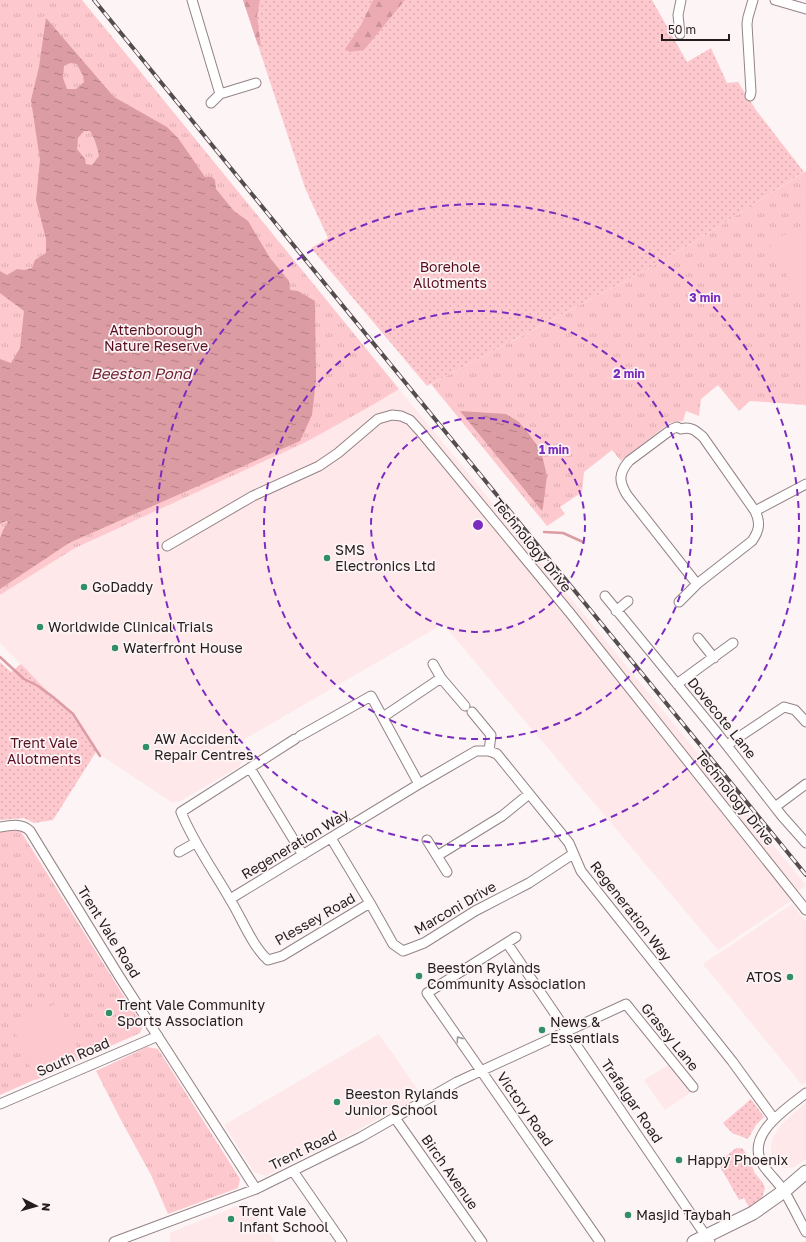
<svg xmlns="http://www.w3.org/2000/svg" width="806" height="1242" font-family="'Golos Text',sans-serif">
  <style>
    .built { fill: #ffe8ea }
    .grass { fill: url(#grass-dots) }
    .forest { fill: url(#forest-firs) }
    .park { fill: url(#park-tufts) }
    .pitch { fill: #fdc9ce }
    .water { fill: url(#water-ripples); fill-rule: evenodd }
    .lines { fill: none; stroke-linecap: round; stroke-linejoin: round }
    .stream { stroke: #dc9ca3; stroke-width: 2.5 }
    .street-casing { stroke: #948384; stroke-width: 11 }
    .secondary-casing { stroke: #948384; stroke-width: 15 }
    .street { stroke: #fff; stroke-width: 9 }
    .secondary { stroke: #fff; stroke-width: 13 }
    .rail-casing { stroke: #544d4e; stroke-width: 4 }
    .rail { stroke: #fcf4f5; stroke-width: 2.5; stroke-dasharray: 8; stroke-linecap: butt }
    .oneway { stroke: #9c999a }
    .ring { fill: none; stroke: #7b2cbf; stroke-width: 2; stroke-dasharray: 7 5 }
    .poi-dot { fill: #318f68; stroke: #fcf4f5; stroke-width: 1.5 }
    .labels { text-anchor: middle; stroke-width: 3.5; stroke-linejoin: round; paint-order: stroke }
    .park-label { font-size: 14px; fill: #590e21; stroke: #fcf4f5 }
    .street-label { font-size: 14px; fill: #241d1e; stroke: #fcf4f5 }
    .poi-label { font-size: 14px; fill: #241d1e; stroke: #fcf4f5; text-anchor: start }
    .water-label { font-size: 15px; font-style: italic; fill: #6e2332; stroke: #fcf4f5 }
    .centre { fill: #7b2cbf; stroke: #fcf4f5; stroke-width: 2 }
    .ring-label { font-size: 12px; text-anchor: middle; font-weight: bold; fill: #7b2cbf; stroke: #fcf4f5; stroke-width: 3.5; stroke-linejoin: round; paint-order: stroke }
  </style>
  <defs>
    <pattern id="grass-dots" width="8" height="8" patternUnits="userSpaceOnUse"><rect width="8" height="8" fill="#fdc9ce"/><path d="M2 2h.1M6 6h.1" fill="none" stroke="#d9acb0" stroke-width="1.8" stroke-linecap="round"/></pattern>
    <pattern id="forest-firs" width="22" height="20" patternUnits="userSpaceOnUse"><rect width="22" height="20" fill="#ecabb2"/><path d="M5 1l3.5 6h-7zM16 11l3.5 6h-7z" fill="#ca9399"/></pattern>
    <pattern id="park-tufts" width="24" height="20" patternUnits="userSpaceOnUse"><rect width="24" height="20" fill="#fdc9ce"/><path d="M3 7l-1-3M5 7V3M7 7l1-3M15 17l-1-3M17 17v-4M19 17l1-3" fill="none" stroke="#d9acb0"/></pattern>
    <pattern id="water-ripples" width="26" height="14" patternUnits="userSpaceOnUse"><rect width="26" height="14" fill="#dc9ca3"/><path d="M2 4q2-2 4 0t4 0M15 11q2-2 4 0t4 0" fill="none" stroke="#b27f84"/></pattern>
  </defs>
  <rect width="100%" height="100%" fill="#fcf4f5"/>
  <path class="built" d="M399 389 806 885 790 898 792 900 791 901 718 950 443 624 238 743 243 751V756L242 762 239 767 180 801 173 803 96 752 72 715 53 697 0 643V595L75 548Z
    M792 904 806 922V1082L802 1085 703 964Z
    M379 1034 422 1096 398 1108 341 1139 266 1176 254 1172 224 1125Z
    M668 1065 690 1093 665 1110 644 1080Z
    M806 1102V1159L794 1167 788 1168H783L774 1161 772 1158 771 1146 773 1138 778 1129 784 1122Z
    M247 1202 275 1242H171L169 1233Z"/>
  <path class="grass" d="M243 0H652L687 62 711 48 727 83 738 82 756 110 804 172 701 238 646 270 427 386 311 248 328 238 305 188Z
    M0 662 11 672 21 664 53 697 72 715 96 752 53 820 34 823 24 818 0 820Z
    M751 1099 764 1117 756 1125 748 1139 732 1133 723 1123Z
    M736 1148H742L750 1159 754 1172 763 1183 765 1188 762 1198 749 1207 744 1198 739 1200 718 1163Z"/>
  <path class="forest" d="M243 0H260L257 16 261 46 258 45Z
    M373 0H405L364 50 350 52 345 49 361 25Z"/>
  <path class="park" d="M0 0H82L399 389 369 407 306 442 75 548 0 595Z
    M806 171V405L750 401 739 411 718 385 701 399 699 416 686 411 683 421 669 423 621 461 612 450 584 472 582 492 560 507 565 514 547 526 431 384 646 270 701 238Z
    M20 830 123 995 143 1025 140 1033 0 1095V832Z
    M147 1047 158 1049 240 1179 238 1188 168 1214 151 1175 122 1122 96 1071Z"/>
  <path class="pitch" d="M806 223V310L769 243Z
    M58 1003 82 1058 36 1080 11 1023Z"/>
  <path class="water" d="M46 18 114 97 167 127 178 138 205 177H212L215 180 216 189 234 211 248 221 270 258 289 281 290 290 298 291 315 301 316 380 312 415 300 441 69 543 0 589V538L3 530 8 522 6 521 0 524V359L11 363 20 348 24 311 0 293V271L7 275 17 269 24 270 32 268 35 260 46 253V239L36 200 40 160 31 100 39 67ZM70 63 77 64 83 76 84 82 76 89H67L63 78 64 66ZM84 131H90C95 139 97 146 99 156L92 165 86 164 85 159 77 149 78 138Z
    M460 411 506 414 519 422 529 434 541 451 547 476 543 507 542 511Z"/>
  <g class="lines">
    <path class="stream" d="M544 532 563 533 583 542
      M0 657 24 679 38 686 53 697 73 714 100 756"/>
    <g class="street-casing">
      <path id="street" d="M192 0 220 94
        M775 0 806 9
        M680 34 678 15 681 0
        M750 96 751 92 747 24 748 17 753 0
        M211 103 220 94 256 83
        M755 511 806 484
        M167 546 253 496 319 466 338 453 378 419 392 415 401 416 410 420 420 431 570 613 806 910
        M605 596 714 729 782 816 806 843
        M679 602 697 584 752 541C759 531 761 523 755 511L703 437C696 431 691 426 681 429L677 427 672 429 629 461C618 474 619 482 627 495L697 584
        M616 611 628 601
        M698 638 714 658
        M441 678 465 706
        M677 684 733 643
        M472 712 491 735 489 751
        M383 717 441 678 433 664
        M300 736 371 696 419 784
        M295 739 181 812C194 844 214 871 231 901 242 919 253 947 268 960L282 956 370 903
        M727 745 784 707 795 710 806 722
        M250 768 303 855
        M775 807 806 784
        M0 827C11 825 22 823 30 831L119 976 256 1189
        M331 838 370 903 393 944 403 951 424 943 475 911 529 883 573 854
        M427 840 437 856 502 816 529 794
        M179 852 195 843
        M437 856 447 872
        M230 899 419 784 476 751H489L497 754 569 843 581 871 732 1061 774 1119
        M516 937 427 993 600 1242
        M507 943 710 1242
        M806 1093C786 1109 744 1135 763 1165 769 1174 778 1182 784 1191 792 1204 799 1219 806 1232
        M0 1104 158 1036
        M395 1118 482 1242
        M293 1171 342 1242
        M114 1242 256 1189 361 1137 457 1082 626 1004 693 1087"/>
    </g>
    <g class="secondary-casing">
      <path id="secondary" d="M694 1242 753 1213 784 1191 806 1172"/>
    </g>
    <use href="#street" class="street"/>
    <use href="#secondary" class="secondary"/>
    <g class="rail-casing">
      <path id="rail" d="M94 0 806 875"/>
    </g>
    <use href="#rail" class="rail"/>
  </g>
  <defs><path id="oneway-chevron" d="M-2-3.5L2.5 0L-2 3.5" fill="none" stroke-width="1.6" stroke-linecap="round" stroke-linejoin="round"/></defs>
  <use class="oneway" href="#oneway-chevron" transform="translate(459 1039) rotate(-125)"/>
  <g class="ring">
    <circle cx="478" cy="525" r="107"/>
    <circle cx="478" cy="525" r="214"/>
    <circle cx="478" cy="525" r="321"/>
  </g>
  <g class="poi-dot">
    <circle cx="327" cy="558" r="4"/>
    <circle cx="84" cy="587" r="4"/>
    <circle cx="40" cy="627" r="4"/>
    <circle cx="115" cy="648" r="4"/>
    <circle cx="146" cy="747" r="4"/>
    <circle cx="419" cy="976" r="4"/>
    <circle cx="790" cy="977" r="4"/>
    <circle cx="109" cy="1013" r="4"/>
    <circle cx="542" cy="1030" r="4"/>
    <circle cx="337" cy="1102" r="4"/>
    <circle cx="679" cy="1160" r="4"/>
    <circle cx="628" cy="1215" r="4"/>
    <circle cx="231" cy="1219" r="4"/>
  </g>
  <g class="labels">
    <g class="park-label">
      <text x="450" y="272">Borehole<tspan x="450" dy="16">Allotments</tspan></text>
      <text x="156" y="335">Attenborough<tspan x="156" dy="16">Nature Reserve</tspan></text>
      <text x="44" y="748">Trent Vale<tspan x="44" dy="16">Allotments</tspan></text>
    </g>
    <g class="street-label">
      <text transform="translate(532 545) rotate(51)" y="5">Technology Drive</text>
      <text transform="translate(722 718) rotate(51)" y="5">Dovecote Lane</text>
      <text transform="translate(735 798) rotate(51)" y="5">Technology Drive</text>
      <text transform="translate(295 844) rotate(-31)" y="5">Regeneration Way</text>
      <text transform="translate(455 908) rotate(-30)" y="5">Marconi Drive</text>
      <text transform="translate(631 911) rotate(52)" y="5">Regeneration Way</text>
      <text transform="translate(315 919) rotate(-30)" y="5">Plessey Road</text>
      <text transform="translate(109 932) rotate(58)" y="5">Trent Vale Road</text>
      <text transform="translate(670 1037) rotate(51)" y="5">Grassy Lane</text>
      <text transform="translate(73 1057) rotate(-23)" y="5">South Road</text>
      <text transform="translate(632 1101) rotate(56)" y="5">Trafalgar Road</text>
      <text transform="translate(525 1109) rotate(55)" y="5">Victory Road</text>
      <text transform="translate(303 1150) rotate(-26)" y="5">Trent Road</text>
      <text transform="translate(450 1172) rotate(55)" y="5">Birch Avenue</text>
    </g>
    <g class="poi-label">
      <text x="335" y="555">SMS<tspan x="335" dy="16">Electronics Ltd</tspan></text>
      <text x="92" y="592">GoDaddy</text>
      <text x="48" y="632">Worldwide Clinical Trials</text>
      <text x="123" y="653">Waterfront House</text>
      <text x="154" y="744">AW Accident<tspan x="154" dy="16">Repair Centres</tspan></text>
      <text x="427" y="973">Beeston Rylands<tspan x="427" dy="16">Community Association</tspan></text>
      <text x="782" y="982" text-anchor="end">ATOS</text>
      <text x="117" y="1010">Trent Vale Community<tspan x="117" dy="16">Sports Association</tspan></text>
      <text x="550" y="1027">News &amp;<tspan x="550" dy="16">Essentials</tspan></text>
      <text x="345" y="1099">Beeston Rylands<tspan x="345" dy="16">Junior School</tspan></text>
      <text x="687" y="1165">Happy Phoenix</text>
      <text x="239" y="1216">Trent Vale<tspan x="239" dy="16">Infant School</tspan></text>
      <text x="636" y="1220">Masjid Taybah</text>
    </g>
    <g class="water-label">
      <text x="141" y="379">Beeston Pond</text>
    </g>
  </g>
  <circle cx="478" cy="525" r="6" class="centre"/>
  <g class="ring-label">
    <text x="705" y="302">3 min</text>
    <text x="629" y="378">2 min</text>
    <text x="554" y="454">1 min</text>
  </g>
  <g transform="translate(36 1206) rotate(96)" stroke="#fcf4f5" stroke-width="3" paint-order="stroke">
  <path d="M0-3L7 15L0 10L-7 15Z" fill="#241d1e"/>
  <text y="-6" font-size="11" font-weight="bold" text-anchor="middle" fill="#241d1e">N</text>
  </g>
  <path d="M662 34v6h67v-6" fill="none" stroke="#241d1e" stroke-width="2"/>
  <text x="668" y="34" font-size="12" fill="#241d1e" stroke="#fcf4f5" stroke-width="3" paint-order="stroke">50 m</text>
</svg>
